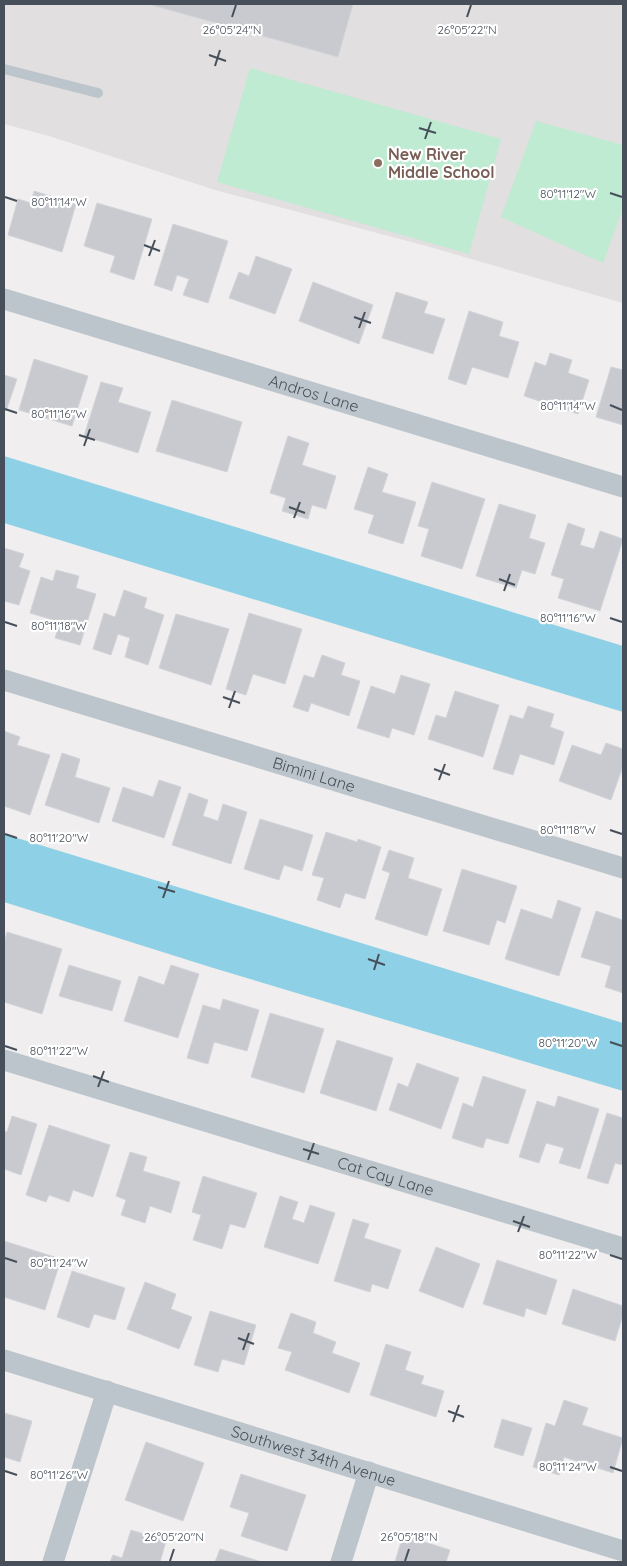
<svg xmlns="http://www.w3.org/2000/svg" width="627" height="1566" font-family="Quicksand,sans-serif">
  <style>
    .education { fill: #e1dfdf }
    .green { fill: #beebd1 }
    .water { fill: #8ed1e6 }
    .building { fill: #c8cad0; stroke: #d2d4d9 }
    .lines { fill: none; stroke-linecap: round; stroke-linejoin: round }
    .lane { stroke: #bdc5cc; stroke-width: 10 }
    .street { stroke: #bdc5cc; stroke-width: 21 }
    .ticks { fill: none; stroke: #47505a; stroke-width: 2 }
    .education-dot { fill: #8d6e63; stroke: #fff; stroke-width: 2 }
    .labels { text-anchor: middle; stroke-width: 4.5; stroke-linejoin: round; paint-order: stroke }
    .education-label { font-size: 16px; font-weight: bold; fill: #785e54; stroke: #fff; text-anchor: start }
    .street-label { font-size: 16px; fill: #47505a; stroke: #fff }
    .ticks-label { font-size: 12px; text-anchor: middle; fill: #47505a; stroke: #fff; stroke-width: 4.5; stroke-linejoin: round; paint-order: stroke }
  </style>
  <rect width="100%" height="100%" fill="#f0eeee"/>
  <path class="education" d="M4 4H623V303L430 247 215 190 49 136 4 124Z"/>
  <path class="green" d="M250 68 501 139 469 254 217 182Z
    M536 121 623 145V208L603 263 501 217Z"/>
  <path class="water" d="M4 456 623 646V712L4 523Z
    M4 834 623 1023V1091L210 967 4 902Z"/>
  <path class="building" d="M148 4H353L338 57Z
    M34 191 76 204 62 252 8 235 18 199 31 203Z
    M97 203 152 219 134 280 110 272 115 256 84 246Z
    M173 224 228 241 208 303 183 295 189 279 177 275 172 291 154 285Z
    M256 256 292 269 275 314 229 298 239 272 249 276Z
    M313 282 373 305 359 344 299 321Z
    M396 292 428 302 424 313 445 319 433 354 382 338Z
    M469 311 503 322 499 336 519 342 508 378 472 367 466 385 448 379Z
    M550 353 572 360 568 373 589 380 578 414 524 396 535 362 546 366Z
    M34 359 88 376 72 426 19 410Z
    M611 367 623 370V425L596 417Z
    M4 375 17 379 6 411 4 410Z
    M101 382 123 388 118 402 151 412 138 453 84 436Z
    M172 400 242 422 227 472 156 451Z
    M288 436 309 443 302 465 336 476 326 509 312 505 308 519 282 511 286 498 270 493Z
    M368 467 388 474 382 492 416 502 403 544 368 533 374 515 354 509Z
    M432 482 485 499 462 569 421 556 429 529 418 526Z
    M499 504 536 515 529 538 545 543 535 574 522 570 516 588 476 576Z
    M568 523 585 529 580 545 594 549 600 531 623 539 600 611 558 598 564 579 551 575Z
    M4 548 24 554 19 567 30 571 19 605 4 601Z
    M56 570 79 576 76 588 96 594 80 645 55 638 60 622 30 613 41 577 53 581Z
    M124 590 147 598 144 608 164 615 148 665 125 657 130 638 118 634 111 655 93 649 104 613 115 617Z
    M249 613 302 629 285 684 253 674 246 695 226 689Z
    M176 614 229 629 211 685 159 668Z
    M322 655 345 663 341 675 360 681 349 716 311 703 308 712 293 707 304 675 314 678Z
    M401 675 430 684 414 735 392 728 389 738 357 728 371 686 395 694Z
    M455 691 499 705 483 757 428 739 436 715 446 718Z
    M528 706 554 714 550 727 564 732 554 765 520 754 513 775 493 769 510 715 523 719Z
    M4 731 20 737 17 745 50 755 30 815 4 806Z
    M606 743 623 749V766L611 800 559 781 572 745 601 755Z
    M62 753 80 759 75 777 110 788 99 823 45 805Z
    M159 780 181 787 164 838 112 821 123 787 153 797Z
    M189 793 208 800 203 816 218 821 223 804 247 812 231 864 172 845Z
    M260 819 313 835 302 871 284 865 279 880 244 869Z
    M326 832 357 842 358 839 381 847 365 899 345 893 340 908 317 900 324 878 312 875Z
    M389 850 414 858 408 878 442 889 427 936 375 919 390 873 382 870Z
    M462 869 517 886 505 923 497 920 489 945 443 931Z
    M558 900 581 908 559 976 505 959 521 909 552 919Z
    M596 911 623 920V993L605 987 611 966 581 957Z
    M7 932 62 949 42 1014 4 1002V943Z
    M69 965 121 981 112 1011 59 996Z
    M171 965 199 974 178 1038 124 1021 139 976 164 985Z
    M223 999 259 1010 247 1051 214 1042 208 1064 187 1058 203 1005 220 1010Z
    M270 1013 324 1029 304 1093 251 1077Z
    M337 1040 393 1058 376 1111 320 1093Z
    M417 1063 459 1078 441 1129 389 1110 398 1083 408 1087Z
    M483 1076 526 1090 508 1144 486 1138 483 1148 452 1138 463 1103 473 1107Z
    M558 1096 599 1109 580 1169 559 1163 564 1148 546 1143 539 1163 519 1157 537 1101 555 1107Z
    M607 1113 623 1118V1165L615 1163 608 1184 587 1178Z
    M12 1116 37 1124 21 1175 4 1169V1131L7 1132Z
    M49 1125 110 1145 93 1197 73 1190 69 1202 49 1195 46 1202 26 1195Z
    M130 1152 147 1157 143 1171 180 1182 171 1213 150 1206 145 1223 121 1215 126 1200 116 1196Z
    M203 1176 257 1193 245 1228 230 1224 222 1249 193 1240 201 1215 192 1212Z
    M280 1196 298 1202 292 1219 304 1223 310 1205 335 1213 318 1264 264 1247Z
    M353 1219 369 1224 364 1238 401 1250 388 1289 372 1284 370 1292 334 1281Z
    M4 1241 61 1259 45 1310 4 1297Z
    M436 1247 480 1264 463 1308 419 1291Z
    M497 1260 557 1280 546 1315 526 1308 524 1317 483 1304Z
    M72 1271 125 1288 115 1320 94 1314 89 1328 57 1317Z
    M145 1282 176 1294 171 1309 192 1317 179 1349 127 1329Z
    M573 1289 623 1306V1315L615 1341 562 1324Z
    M210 1311 256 1325 244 1365 222 1359 218 1372 194 1365Z
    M291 1313 316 1322 313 1333 336 1342 332 1353 360 1363 349 1393 285 1370 292 1352 278 1348Z
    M386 1344 411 1352 405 1370 424 1376 421 1384 444 1391 436 1417 370 1395Z
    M564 1400 588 1408 582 1425 623 1438 613 1473 564 1457 559 1475 533 1467 546 1423 555 1426Z
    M4 1413 32 1421 20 1462 4 1457Z
    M502 1419 532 1428 523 1456 494 1447Z
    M146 1442 204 1463 183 1521 125 1500Z
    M241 1474 306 1495 287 1551 241 1536 249 1513 230 1507Z
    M131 1530 166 1541 160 1562H110L113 1555 122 1558Z
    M403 1535 450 1550 446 1562H395Z
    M220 1549 262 1562H215Z"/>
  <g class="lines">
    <path class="lane" d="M4 69 98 93"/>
    <g class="street">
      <path id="s1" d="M4 299 623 487"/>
      <path id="s2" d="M4 680 623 868"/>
      <path id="s3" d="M4 1060 623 1248"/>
      <path id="s4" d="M4 1360 623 1551"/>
      <path d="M53 1562 107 1391"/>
      <path d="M341 1562 369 1472"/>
    </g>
  </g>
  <path class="ticks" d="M232 17 236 5M467 17 471 5M209 55 226 61M215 66 220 50M419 128 436 133M425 139 431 122M610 193 622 197M5 197 17 201M144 245 160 251M149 256 155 240M354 317 371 323M359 328 365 312M610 405 622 410M5 409 17 413M79 435 95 440M84 446 90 429M289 507 305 513M294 518 300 502M499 579 515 585M504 591 510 574M610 618 622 622M5 622 17 626M223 697 240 703M229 708 235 691M434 769 450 775M439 780 445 764M610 830 622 834M5 834 17 838M158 887 175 892M163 898 169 881M368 959 385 965M374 970 379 954M610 1042 622 1046M5 1046 17 1050M93 1076 109 1082M98 1087 104 1071M303 1149 319 1154M308 1160 314 1143M513 1221 530 1227M518 1232 524 1216M610 1255 622 1259M5 1258 17 1262M238 1338 254 1344M243 1350 249 1333M448 1411 464 1417M453 1422 459 1405M610 1467 622 1471M5 1471 17 1475M170 1561 174 1549M405 1561 409 1549"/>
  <circle class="education-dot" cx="378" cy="163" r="5"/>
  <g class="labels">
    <g class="education-label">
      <text x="388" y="160">New River<tspan x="388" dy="18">Middle School</tspan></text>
    </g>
    <g class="street-label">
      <text dy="6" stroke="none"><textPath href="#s1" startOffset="324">Andros Lane</textPath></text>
      <text dy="6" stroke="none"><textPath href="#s2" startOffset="324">Bimini Lane</textPath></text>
      <text dy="6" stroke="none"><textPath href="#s3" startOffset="399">Cat Cay Lane</textPath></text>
      <text dy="6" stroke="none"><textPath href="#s4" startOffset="324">Southwest 34th Avenue</textPath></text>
    </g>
  </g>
  <g class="ticks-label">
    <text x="232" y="34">26°05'24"N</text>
    <text x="467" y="34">26°05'22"N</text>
    <text x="568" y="198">80°11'12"W</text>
    <text x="59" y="206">80°11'14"W</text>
    <text x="568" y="410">80°11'14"W</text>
    <text x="59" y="418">80°11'16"W</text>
    <text x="568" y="622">80°11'16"W</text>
    <text x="59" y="630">80°11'18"W</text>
    <text x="568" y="834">80°11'18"W</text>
    <text x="59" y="842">80°11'20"W</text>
    <text x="568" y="1047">80°11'20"W</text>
    <text x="59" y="1055">80°11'22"W</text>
    <text x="568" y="1259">80°11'22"W</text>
    <text x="59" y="1267">80°11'24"W</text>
    <text x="568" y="1471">80°11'24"W</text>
    <text x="59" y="1479">80°11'26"W</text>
    <text x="174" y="1541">26°05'20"N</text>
    <text x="409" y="1541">26°05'18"N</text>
  </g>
  <rect width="627" height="1566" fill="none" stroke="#47505a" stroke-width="10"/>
</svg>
